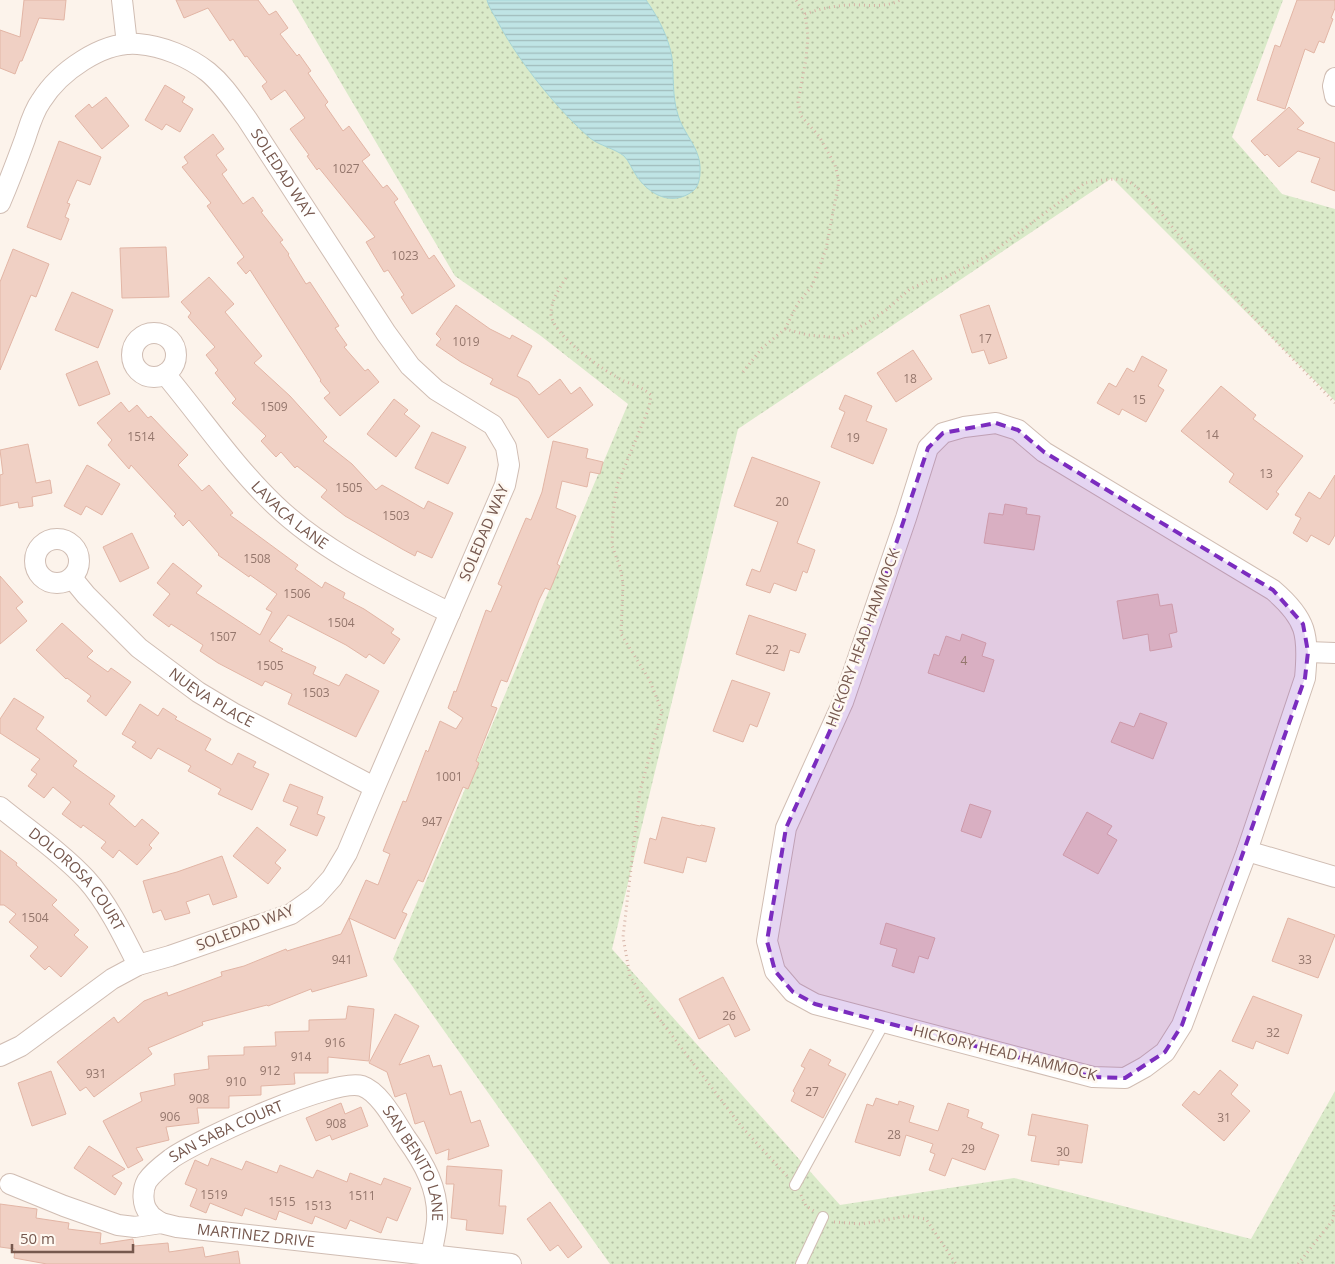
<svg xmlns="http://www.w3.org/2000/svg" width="1335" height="1264" font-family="'Open Sans',sans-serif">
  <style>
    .grass { fill: url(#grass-dots) }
    .water { fill: url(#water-rules); stroke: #a6d5d7 }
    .building { fill: #f0d0c4; stroke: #e2b5a5 }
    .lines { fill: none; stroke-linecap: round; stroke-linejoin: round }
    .service-casing { stroke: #d0bdb3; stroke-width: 12 }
    .minor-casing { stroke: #d0bdb3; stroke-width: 22 }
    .path { stroke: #d6b3a6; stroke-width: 3; stroke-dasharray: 1 4; stroke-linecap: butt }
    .service { stroke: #fff; stroke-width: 10 }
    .minor { stroke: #fff; stroke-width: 20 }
    .marked { fill: #7b2cbf; fill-opacity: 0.2; stroke: #7b2cbf; stroke-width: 4; stroke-dasharray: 10 6; stroke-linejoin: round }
    .labels { text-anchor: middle; stroke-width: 5; stroke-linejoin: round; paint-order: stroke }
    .number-label { font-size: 12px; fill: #94766c }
    .street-label { font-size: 15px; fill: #76584e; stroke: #fef8f1 }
  </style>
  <defs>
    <pattern id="grass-dots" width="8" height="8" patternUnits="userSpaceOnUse" patternTransform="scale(1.25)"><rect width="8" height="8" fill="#daeac9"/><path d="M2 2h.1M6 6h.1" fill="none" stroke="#b5c0a5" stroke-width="1.8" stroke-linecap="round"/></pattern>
    <pattern id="water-rules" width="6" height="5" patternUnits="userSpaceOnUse" patternTransform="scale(1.25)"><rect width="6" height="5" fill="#bfe4e5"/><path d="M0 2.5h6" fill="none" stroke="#a0bcbc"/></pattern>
  </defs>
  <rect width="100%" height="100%" fill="#fcf3eb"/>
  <path class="grass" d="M292 0H1283L1232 137 1282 194 1335 209V401L1112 178 738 429 612 949 840 1205 1014 1178 1251 1239 1335 1091V1264H610L393 959 628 404 541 336 455 276Z"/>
  <path class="water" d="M487 0H646C658 17 669 38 672 58 674 77 672 96 678 115 682 130 695 143 699 159 701 168 701 185 693 191 672 207 649 195 636 175 632 169 629 161 624 156 614 148 600 146 590 138 557 109 520 63 499 24 495 16 489 8 487 0Z"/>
  <path class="building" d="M24 0H66L64 20 39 18 22 61H20L15 74 0 68V30L20 37Z
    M176 0H258L269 15 276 11 288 28 280 34 297 56 299 54 311 71 308 73 328 102 325 105 343 131 349 126 370 155 362 161 383 188 387 185 398 199 394 202 429 259 434 255 455 286 412 314 401 297 404 295 388 270 384 272 366 242 375 237 319 168 317 170 307 156 309 155 290 129 305 118 285 90 271 100 262 86 267 82 247 56 245 57 233 39 230 41 208 8 184 18Z
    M1297 0H1335V8L1331 18 1333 19 1324 43 1319 41 1314 53 1305 49 1285 109 1257 100 1275 45 1280 47Z
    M165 85 185 97 182 102 193 109 180 132 166 124 162 130 145 120Z
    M106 97 129 126 102 149 75 116 89 104 92 108Z
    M1289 107 1304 123 1297 129 1335 143V191L1311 182 1320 158 1298 151 1279 167 1267 154 1265 156 1251 141Z
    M213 134 224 149 216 155 227 170 222 174 243 204 253 197 263 211 261 212 283 240 280 242 289 254 288 255 306 284 310 282 339 326 335 328 347 345 344 347 365 371 368 369 379 382 340 416 324 398 330 393 320 381 321 380 250 270 246 274 237 263 244 257 207 206 211 203 182 167 188 163 184 157Z
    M59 141 101 157 90 185 77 180 67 203 70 204 65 217 69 219 61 240 27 227Z
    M166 247 169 297 122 298 120 248Z
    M13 249 49 264 36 297 31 295 0 370V282Z
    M209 277 234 304 225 312 262 356 254 363 290 396 327 437 323 441 352 464 376 490 382 485 424 509 428 501 453 513 432 558 417 551 415 556 402 549 345 516 321 497 327 490 297 466 295 468 281 452 276 457 261 441 266 436 232 403 236 399 215 373 218 370 206 355 215 347 188 317 191 313 181 302Z
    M72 292 113 310 98 348 55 330Z
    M456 305 490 329 510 339 512 335 532 346 517 376 529 382 539 395 560 379 571 394 580 387 593 405 548 438 518 398 490 384 493 379 461 362 436 345 441 339 436 334Z
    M989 305 1007 358 989 364 984 350 972 353 960 315Z
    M913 350 932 379 896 402 877 373Z
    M1142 356 1167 370 1158 386 1164 390 1146 422 1122 409 1119 415 1097 403 1109 383 1116 387 1127 368 1134 372Z
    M97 361 110 394 79 406 66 374Z
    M1221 386 1256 415 1253 419 1303 456 1276 492 1279 494 1267 510 1229 482 1234 474 1181 431Z
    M845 395 872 406 866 421 887 429 873 464 831 447 845 412 839 409Z
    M394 399 408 410 404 414 420 426 396 457 367 434Z
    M121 402 129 412 137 405 148 418 151 416 188 455 178 465 202 491 209 485 233 513 230 515 298 565 295 569 322 588 325 582 345 593 343 598 364 609 394 629 391 633 400 639 384 664 369 654 366 658 346 645 288 615 269 641 283 649 281 651 316 667 313 674 339 686 346 674 379 691 356 737 288 704 292 694 265 681 262 686 218 663 200 651 203 645 171 624 169 627 153 615 170 594 157 583 173 563 202 586 196 593 260 635 272 612 266 609 277 594 250 575 249 577 218 555 219 554 189 520 183 526 174 516 176 514 131 465 129 469 108 445 112 440 97 423Z
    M432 432 466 447 448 484 415 468Z
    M553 441 588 449 586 458 603 462 600 474 590 472 587 487 562 481 556 508 576 516 557 564 560 566 550 590 545 588 539 600 507 682 501 680 491 706 497 708 476 761 479 763 468 789 463 787 423 882 418 880 402 912 407 914 395 939 349 918 366 880 378 885 390 854 383 851 403 801 406 802 426 750 428 752 440 721 456 729 463 718 448 708 454 691 456 692 486 610 491 612 502 586 498 584 526 518 531 520 542 492Z
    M28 444 36 483 50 480 52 493 32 497 33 506 19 508 18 502 0 506V475L3 474 0 450Z
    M752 457 820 482 797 543 815 550 807 573 803 571 796 591 774 583 770 593 746 585 752 569 760 572 778 522 734 506Z
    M87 465 120 484 102 515 86 506 81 515 64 506Z
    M1335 475V535L1329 545 1311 535 1307 542 1293 533 1301 518 1295 515 1309 492 1320 499Z
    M1005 504 1027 508 1026 514 1040 516 1034 550 984 543 989 513 1003 515Z
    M132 533 149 568 120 582 103 547Z
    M0 576 23 602 16 608 27 621 0 644Z
    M1158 594 1160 606 1172 604 1177 632 1169 634 1172 647 1150 651 1148 634 1123 639 1117 601Z
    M749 615 806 634 799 653 790 650 784 671 736 654Z
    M62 623 93 651 87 657 108 672 111 668 131 682 106 716 87 701 91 696 67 678 66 679 36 650Z
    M962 634 986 643 982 656 994 660 984 692 928 673 934 654 939 656 946 636 960 641Z
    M732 680 770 693 757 727 750 724 743 742 713 731Z
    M14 698 44 717 36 729 77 761 73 766 115 796 109 804 135 827 142 819 159 833 149 845 152 848 137 865 119 850 113 858 101 848 106 842 83 825 81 828 62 814 71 802 53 787 44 798 28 786 37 774 31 770 40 759 0 733V719Z
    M140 704 158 716 163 708 177 717 175 719 211 739 205 750 232 765 238 753 256 762 253 767 269 774 252 810 218 794 221 789 188 771 191 766 158 748 151 759 132 747 136 742 122 734Z
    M1140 713 1167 723 1153 759 1111 742 1120 722 1134 727Z
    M290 784 323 797 317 814 325 817 317 836 290 825 298 807 283 801Z
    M970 804 991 811 981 838 961 831Z
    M1087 812 1112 826 1107 834 1117 840 1098 874 1063 855Z
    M662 817 700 826 701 825 715 828 706 862 687 857 683 873 644 863 650 838 656 840Z
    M257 827 286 850 275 863 281 868 268 884 233 856Z
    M0 850 17 863 16 865 57 900 52 905 79 930 74 935 88 947 61 977 49 966 45 970 30 956 38 947 9 922 16 914 4 905H0Z
    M222 856 237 897 213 905 209 894 186 902 190 913 165 920 161 910 153 913 143 881 177 872Z
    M349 918 367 976 312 992 311 989 268 1006 267 1005 202 1022 203 1025 148 1048 152 1054 94 1097 86 1087 80 1091 57 1062 114 1017 118 1023 144 1001 167 992 168 996 222 976 221 972 244 966 286 949 287 951 341 934Z
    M1288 918 1335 935 1318 978 1272 961Z
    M886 923 935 938 928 959 919 956 914 973 892 966 897 949 880 944Z
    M723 977 750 1030 735 1037 729 1024 699 1039 679 999Z
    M1253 996 1302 1015 1288 1054 1256 1041 1253 1049 1232 1041Z
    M348 1006 374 1009 369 1061 328 1057V1073H294L295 1084 261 1086V1095L229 1096V1108H197L199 1123 166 1127 169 1140 136 1148 143 1160 128 1168 103 1121 142 1101 140 1093 175 1085 174 1074 209 1069 208 1056 244 1055V1047L276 1046 275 1032 309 1031V1020L346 1019Z
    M395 1014 419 1026 399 1065 429 1055 433 1067 441 1065 450 1095 461 1091 471 1123 480 1120 489 1146 448 1160 449 1149 436 1154 424 1121 415 1124 406 1093 395 1097 387 1072 369 1063Z
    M810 1049 831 1060 828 1065 846 1074 823 1118 791 1101 795 1093 793 1091 805 1068 801 1066Z
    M1220 1070 1238 1085 1231 1094 1250 1111 1224 1141 1182 1105 1194 1091 1199 1095Z
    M51 1071 66 1114 32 1126 18 1083Z
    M876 1098 898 1105 899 1101 914 1106 909 1122 938 1131 948 1103 969 1110 967 1117 983 1123 981 1128 999 1135 985 1170 952 1158 945 1176 929 1170 935 1154 930 1152 933 1144 906 1135 900 1156 855 1142 867 1104 873 1106Z
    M341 1103 345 1114 361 1107 368 1126 332 1140 330 1135 316 1141 306 1118Z
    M1032 1114 1088 1125 1082 1163 1059 1160V1165L1031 1161 1036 1136 1028 1135Z
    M89 1146 125 1169 112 1176 122 1183 115 1195 74 1168Z
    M211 1158 242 1170 246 1161 277 1173 280 1165 313 1178 317 1170 347 1182 350 1173 381 1185 384 1178 411 1188 397 1221 387 1217 381 1233 350 1220 346 1229 315 1216 312 1224 279 1211 276 1220 245 1208 242 1216 210 1203 206 1213 190 1206 197 1189 185 1184 195 1160 208 1166Z
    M447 1166 502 1170 499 1206H506L503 1234 466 1230 467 1220 451 1218 454 1184H446Z
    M550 1202 582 1247 568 1258 558 1245 550 1251 527 1219Z
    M0 1204 37 1209 36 1218 69 1223 68 1229 101 1233 100 1244 133 1239 134 1246 168 1243 169 1252 203 1247 205 1257 238 1251 240 1264H47L14 1258 15 1249 0 1247Z"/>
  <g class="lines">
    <g class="service-casing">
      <path id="service" d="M795 1185 884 1023
        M801 1264 823 1217"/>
    </g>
    <g class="minor-casing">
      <g id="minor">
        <path d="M122 0 127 44"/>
        <path d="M1335 78 1333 86 1335 96"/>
        <path id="s1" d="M0 203C9 182 17 161 25 139 29 127 33 112 41 101 59 72 102 41 138 44 163 46 189 57 208 72 224 85 235 103 247 119L386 333 410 366 436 390 493 425 506 447 509 465 505 485 377 782 347 853 332 878 315 897 291 914 170 956 138 965 112 979 21 1046 0 1056"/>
        <circle cx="154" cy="355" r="22"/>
        <path id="s2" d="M165 374C201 417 234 466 275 505 324 552 389 582 450 613"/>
        <path d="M996 423 1018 430 1044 452 1273 590C1307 619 1309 635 1305 678L1247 851 1182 1025 1165 1052 1145 1067 1125 1078 1093 1077 815 1004 793 992 775 971 767 941 786 828 843 702 906 518 928 448 943 433 964 427Z"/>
        <circle cx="57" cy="561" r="22"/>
        <path id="s3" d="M72 578 86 595 139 648 198 692 233 713 374 787"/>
        <path d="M1308 652 1335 653"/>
        <path id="s4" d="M0 807C28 830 61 852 86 879 107 902 124 937 138 965"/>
        <path d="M1247 851 1335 877"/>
        <path id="s5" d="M10 1184 64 1206 118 1225 135 1227 161 1223 177 1227 511 1264"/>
        <path id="s6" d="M161 1223C157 1220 151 1217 149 1213 142 1205 142 1190 147 1181 153 1172 164 1164 172 1158 200 1139 334 1077 362 1086 380 1092 396 1123 406 1138 424 1163 439 1189 437 1221 436 1233 433 1244 431 1255"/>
      </g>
    </g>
    <path class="path" d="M805 14C819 9 833 6 848 5 865 4 884 9 900 0
      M566 278C559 289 551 301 551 314 552 335 605 372 624 381 634 385 642 387 651 395L649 408 617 485 613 513 612 546 620 567 623 583 621 634 649 679 662 711 640 791 623 937 630 976 645 1000 741 1126 787 1176
      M785 329 798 303 812 286 826 249 839 181 835 165 819 136 801 116 798 102 806 59 808 36 805 14 796 0
      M743 372 762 348 785 329 808 335 839 338 867 323 886 310 910 289 928 281 944 278 989 255 1085 183C1096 181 1116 177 1127 181 1143 187 1171 227 1184 241 1233 296 1284 350 1335 403
      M801 1195 806 1206 814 1211
      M834 1222 861 1224 908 1216 926 1219 956 1264
      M1298 1264 1333 1220 1335 1204"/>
    <use href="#service" class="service"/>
    <use href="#minor" class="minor"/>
  </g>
  <path class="marked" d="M996 423 1018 430 1044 452 1273 590 1303 624 1308 652 1305 678 1182 1025 1165 1052 1125 1078 1093 1077 815 1004 793 992 775 971 767 941 786 828 843 702 928 448 943 433Z"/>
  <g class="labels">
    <g class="number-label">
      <text x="346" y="173">1027</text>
      <text x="405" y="260">1023</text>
      <text x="985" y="343">17</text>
      <text x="466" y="346">1019</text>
      <text x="910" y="383">18</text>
      <text x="1139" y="404">15</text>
      <text x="274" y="411">1509</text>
      <text x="1212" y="439">14</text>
      <text x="141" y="441">1514</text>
      <text x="853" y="442">19</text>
      <text x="1266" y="478">13</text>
      <text x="349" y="492">1505</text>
      <text x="782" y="506">20</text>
      <text x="396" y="520">1503</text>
      <text x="257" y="563">1508</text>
      <text x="297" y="598">1506</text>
      <text x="341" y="627">1504</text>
      <text x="223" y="641">1507</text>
      <text x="772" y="654">22</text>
      <text x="964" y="665">4</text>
      <text x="270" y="670">1505</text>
      <text x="316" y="697">1503</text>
      <text x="449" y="781">1001</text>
      <text x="432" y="826">947</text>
      <text x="35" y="922">1504</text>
      <text x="342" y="964">941</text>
      <text x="1305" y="964">33</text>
      <text x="729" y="1020">26</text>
      <text x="1273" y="1037">32</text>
      <text x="335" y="1047">916</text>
      <text x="301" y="1061">914</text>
      <text x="270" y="1075">912</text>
      <text x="96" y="1078">931</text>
      <text x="236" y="1086">910</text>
      <text x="812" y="1096">27</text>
      <text x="199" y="1103">908</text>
      <text x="170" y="1121">906</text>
      <text x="1224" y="1122">31</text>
      <text x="336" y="1128">908</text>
      <text x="894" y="1139">28</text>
      <text x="968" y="1153">29</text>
      <text x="1063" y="1156">30</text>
      <text x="214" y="1199">1519</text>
      <text x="362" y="1200">1511</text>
      <text x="282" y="1206">1515</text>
      <text x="318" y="1210">1513</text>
    </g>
    <g class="street-label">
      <text dy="5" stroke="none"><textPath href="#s1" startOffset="430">SOLEDAD WAY</textPath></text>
      <text dy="5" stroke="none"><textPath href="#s2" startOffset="189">LAVACA LANE</textPath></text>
      <text transform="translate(484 533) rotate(-67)" y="5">SOLEDAD WAY</text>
      <text transform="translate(863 638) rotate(-70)" y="5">HICKORY HEAD HAMMOCK</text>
      <text dy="5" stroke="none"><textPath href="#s3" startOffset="185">NUEVA PLACE</textPath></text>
      <text dy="5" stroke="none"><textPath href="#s4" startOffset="106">DOLOROSA COURT</textPath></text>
      <text transform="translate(245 928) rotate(-21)" y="5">SOLEDAD WAY</text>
      <text transform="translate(1005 1053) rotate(14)" y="5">HICKORY HEAD HAMMOCK</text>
      <text dy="5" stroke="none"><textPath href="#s6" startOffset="144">SAN SABA COURT</textPath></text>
      <text dy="5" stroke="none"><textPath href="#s6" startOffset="385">SAN BENITO LANE</textPath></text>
      <text dy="5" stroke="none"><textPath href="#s5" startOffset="255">MARTINEZ DRIVE</textPath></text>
    </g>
  </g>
  <path d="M12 1244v8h121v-8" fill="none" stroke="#76584e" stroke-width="2.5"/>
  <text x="20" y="1244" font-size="15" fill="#76584e" stroke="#fef8f1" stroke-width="4" paint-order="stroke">50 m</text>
</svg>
